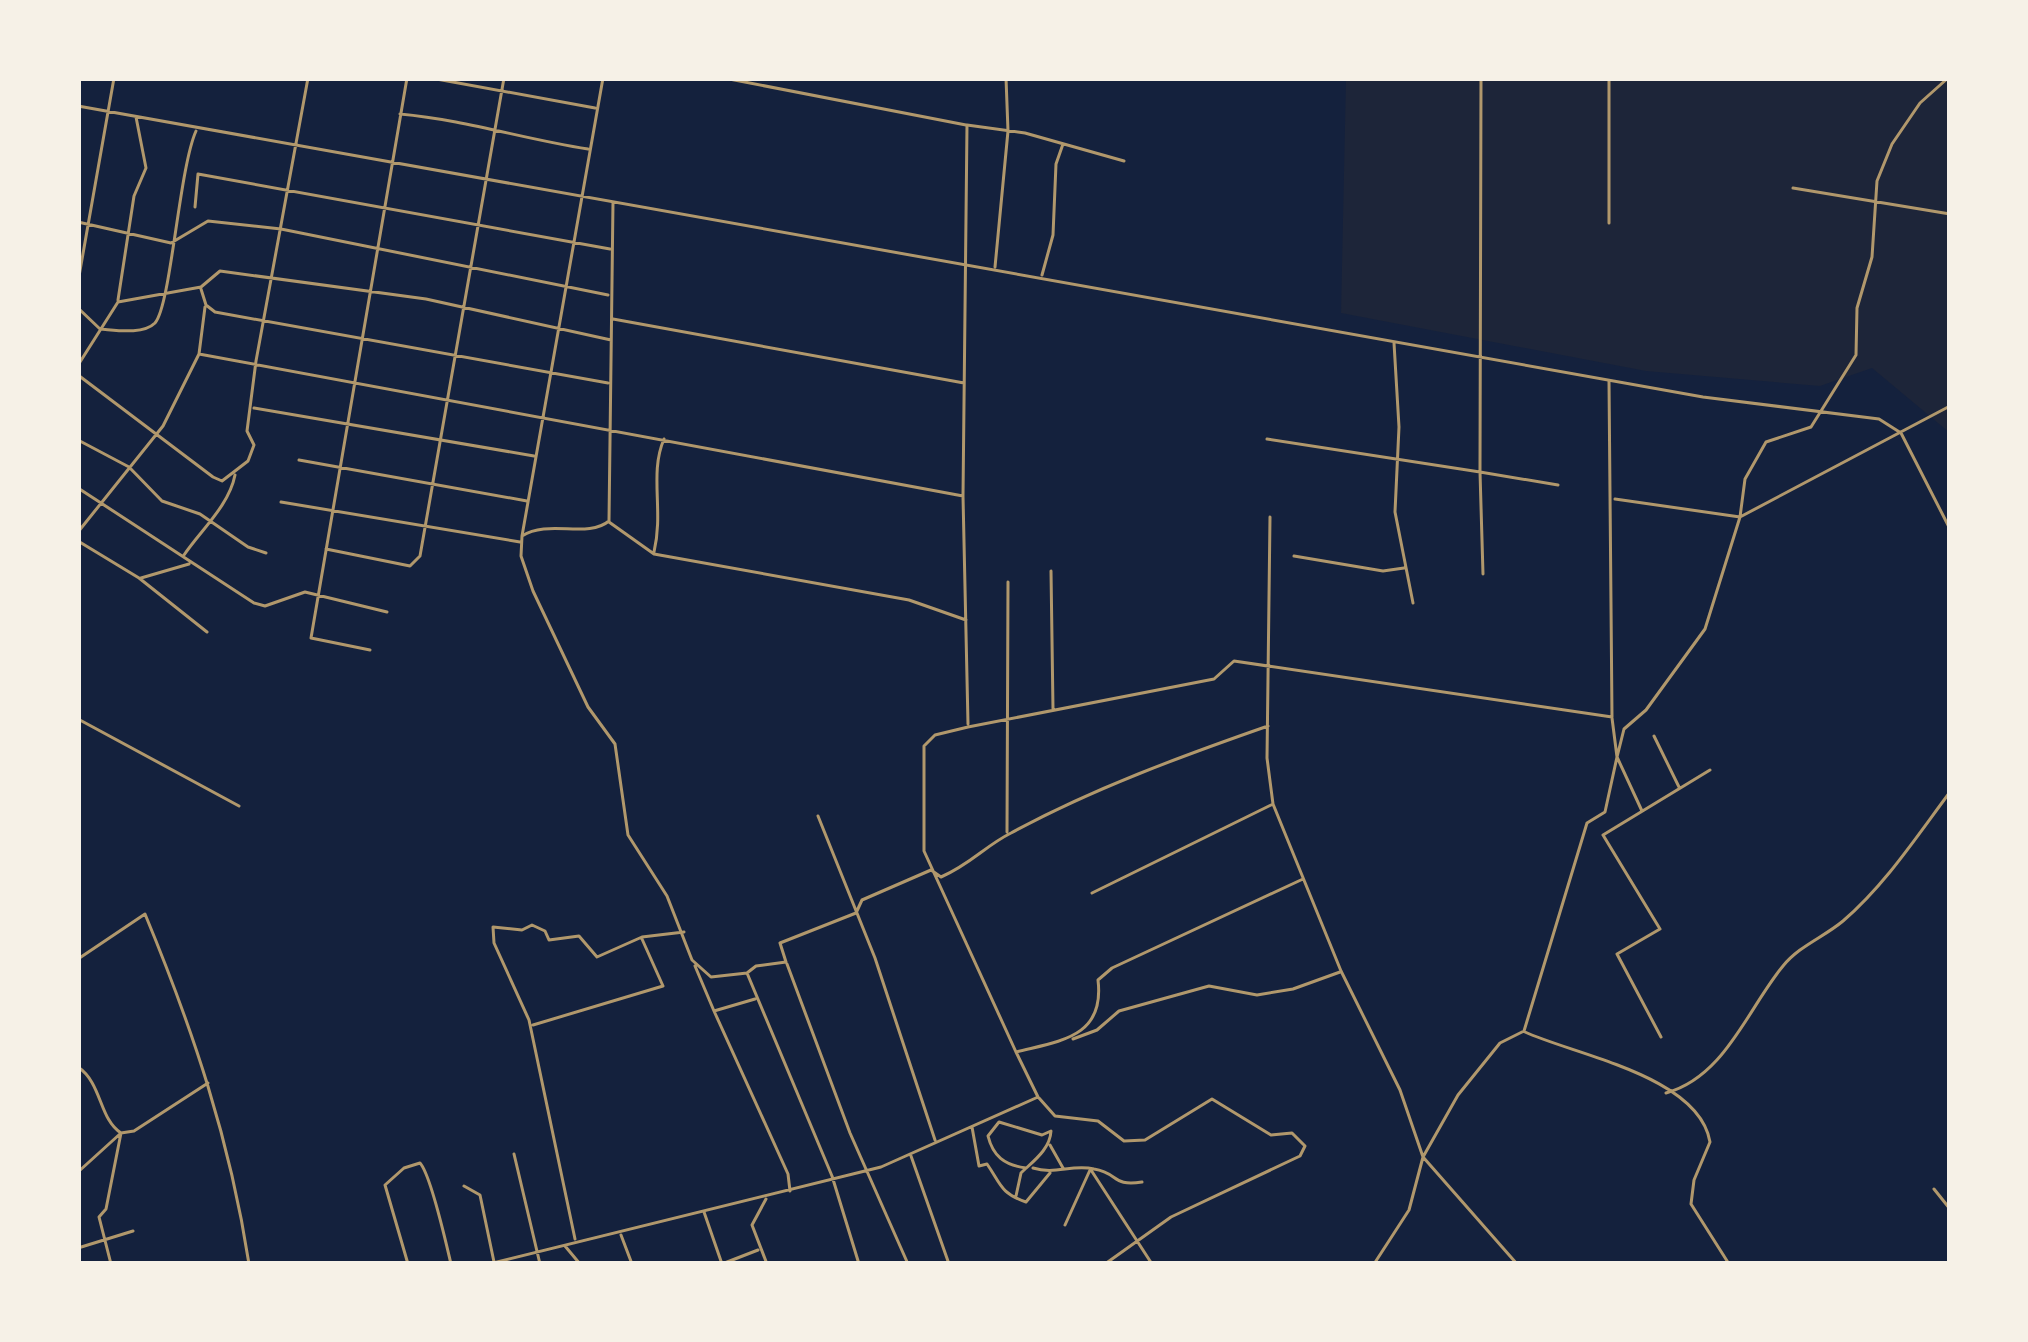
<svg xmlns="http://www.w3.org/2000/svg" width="2028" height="1342" font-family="'DejaVu Sans',sans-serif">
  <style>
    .green { fill: #1d2539 }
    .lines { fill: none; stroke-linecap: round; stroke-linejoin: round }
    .minor { stroke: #b1986c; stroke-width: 3 }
  </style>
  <rect width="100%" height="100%" fill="#14213d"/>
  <path class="green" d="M1950 78V433L1872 368 1820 386 1646 371 1341 313 1346 79Z"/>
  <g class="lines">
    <path class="minor" d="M431 78 595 108
      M724 78 966 125
      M1481 78 1480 472 1558 485
      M78 106 1703 397 1879 419 1901 433 1950 529
      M400 114C466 120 523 139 588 149
      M1793 188 1950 214
      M613 202 609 521C587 539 549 519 522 536L521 556 533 591 588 707 615 744 628 835 667 896 692 960 711 977 747 973
      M195 207 198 174 610 249
      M78 222 171 243 208 221 281 229 608 295
      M1609 223V78
      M995 267 1008 131 1006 78
      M1042 275 1053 235 1056 164 1063 144
      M78 282 114 78
      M201 289 206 305 215 312 608 383
      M118 300 134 196 146 168 136 117
      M78 308 100 329C115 330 143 335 155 323 171 305 179 169 196 131
      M613 319 964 383
      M78 339V367
      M1394 343 1399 427 1395 512 1413 603
      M199 354 963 496
      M80 362 118 302 201 287 220 271 426 299 611 340
      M78 375 213 477 222 481 248 461 254 445 247 431 256 361 308 78
      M254 408 534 456
      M1267 439 1480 472 1483 574
      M78 440 129 467 162 501 200 514 248 547 266 553
      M299 460 527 501
      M78 488 254 603 265 606 305 592 387 612
      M1615 499 1740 517 1745 479 1766 442 1811 427 1856 355 1857 308 1872 257 1877 181 1892 144 1920 103 1948 78
      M281 502 520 542
      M1270 517 1267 758 1273 804 1341 971 1400 1090 1423 1157 1517 1264
      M609 522 654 554 909 600 966 620
      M78 532 163 426 199 354 205 307
      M522 536 603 78
      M78 541 139 578 207 632
      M326 549 410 566 420 556 504 78
      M654 552C664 510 649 474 664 439
      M184 555C200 531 229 506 235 475
      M1294 556 1383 571 1404 568
      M1051 571 1053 709
      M141 578 189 564
      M370 650 311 638 407 78
      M78 719 239 806
      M968 724 963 496 967 125 1025 133 1124 161
      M1654 736 1679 787
      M1642 811 1617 757 1624 729 1646 710 1705 629 1740 517 1950 406
      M818 816 875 958 935 1140
      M1007 832 1008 582
      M1092 893 1271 805
      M78 959 145 914C193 1030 230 1140 249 1264
      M787 964 850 1133 908 1264
      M695 966 714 1011 755 999
      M714 1011 788 1174 790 1191
      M533 1025 663 986 642 939
      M1525 1032C1575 1055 1699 1076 1710 1142L1694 1180 1691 1204 1729 1264
      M1661 1037 1617 954 1660 929 1603 835 1710 770
      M1073 1039 1097 1030 1119 1011 1209 986 1257 995 1293 989 1340 972
      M1016 1052 924 851V746L935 735 968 727 1214 679 1234 661 1612 717 1609 381
      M78 1067C102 1083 99 1119 121 1133L134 1131 208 1083
      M1666 1093C1725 1077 1748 1008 1783 966 1799 946 1824 937 1843 921 1885 885 1917 836 1950 792
      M1039 1098 1055 1116 1098 1121 1124 1141 1145 1140 1212 1099 1271 1135 1292 1133 1305 1146 1300 1156 1171 1217 1105 1264
      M972 1127 979 1166 987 1164C1001 1184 1000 1193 1026 1202L1050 1173
      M1050 1145 1063 1168
      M514 1154 540 1264
      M911 1156 949 1264
      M1033 1168C1055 1175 1072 1164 1094 1169 1119 1173 1112 1187 1142 1182
      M1091 1170 1152 1264
      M78 1172 121 1133 106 1209 99 1217 111 1264
      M464 1186 480 1195 494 1262
      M1934 1189 1950 1209
      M1016 1196 1021 1173C1032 1162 1050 1150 1051 1131L1042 1135 999 1122 988 1136C993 1156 1004 1165 1026 1168
      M766 1199 752 1225 767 1264
      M704 1212 722 1264 758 1250
      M1065 1225 1090 1170
      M621 1235 632 1264
      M575 1239 529 1020 494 943 493 927 522 930 532 925 545 931 549 940 579 936 597 957 642 937 684 932
      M565 1246 580 1264
      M78 1248 133 1231
      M408 1264 385 1185 404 1168 420 1163C431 1175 446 1243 451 1264
      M489 1264 881 1167 1038 1097 1016 1052C1059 1041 1105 1038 1098 980L1112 968 1303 879
      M859 1264 832 1176 747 973 756 966 786 962 780 943 856 913 862 900 931 870 941 877C971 864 985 846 1011 833 1092 789 1182 756 1268 726
      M1374 1264 1409 1210 1423 1157 1458 1095 1500 1043 1524 1031 1587 823 1605 812 1617 757 1612 718"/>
  </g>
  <rect width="2028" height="1342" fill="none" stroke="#f6f1e7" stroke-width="162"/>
</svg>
